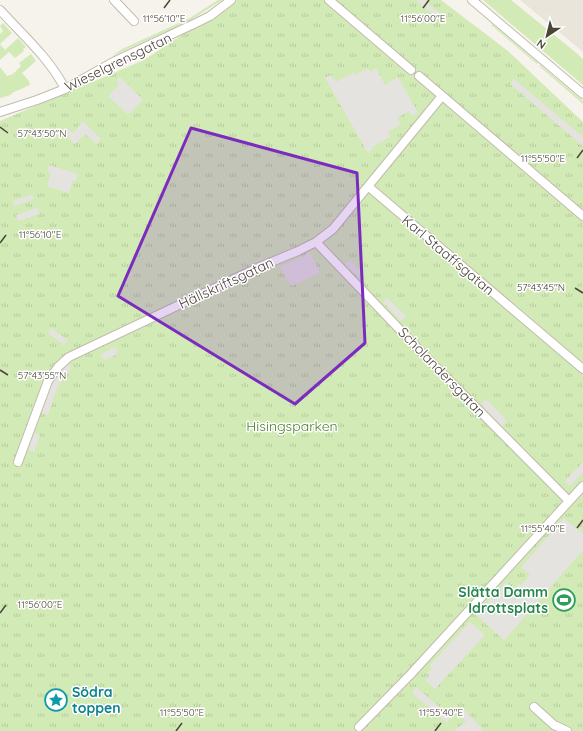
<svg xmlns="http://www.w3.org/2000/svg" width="583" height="731" font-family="Quicksand,sans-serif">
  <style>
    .residential { fill: #eae5da }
    .grass { fill: #d2eab5 }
    .park { fill: url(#park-tufts) }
    .parking { fill: #e5e3e0 }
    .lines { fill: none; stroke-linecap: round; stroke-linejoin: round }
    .minor-casing { stroke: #c2bbae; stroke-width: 10 }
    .minor { stroke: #fff; stroke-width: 8 }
    .marked { fill: #7b2cbf; fill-opacity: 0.2; stroke: #7b2cbf; stroke-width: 3; stroke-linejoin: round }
    .ticks { fill: none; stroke: #4b4439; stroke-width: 1.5 }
    .labels { text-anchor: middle; stroke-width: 3; stroke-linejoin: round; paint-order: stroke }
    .street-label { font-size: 14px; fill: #4b4439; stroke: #fff }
    .park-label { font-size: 14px; fill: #4a7f2a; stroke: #fff }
    .leisure-label { font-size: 14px; font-weight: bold; fill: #27864d; stroke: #fff; text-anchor: end }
    .culture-label { font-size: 14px; font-weight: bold; fill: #0d838f; stroke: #fff; text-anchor: start }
    .ticks-label { font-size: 10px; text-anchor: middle; fill: #4b4439; stroke: #fff; stroke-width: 3; stroke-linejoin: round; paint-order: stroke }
  </style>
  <defs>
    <pattern id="park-tufts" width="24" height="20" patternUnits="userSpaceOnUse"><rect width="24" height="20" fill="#d2eab5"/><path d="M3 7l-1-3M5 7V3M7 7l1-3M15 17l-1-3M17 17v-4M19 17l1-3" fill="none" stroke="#b6ca9c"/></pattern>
  </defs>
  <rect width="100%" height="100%" fill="#f6f3ec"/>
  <path class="residential" d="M520 0H583V52L565 37Z"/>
  <path class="grass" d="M218 0H222L191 20 112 56 122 49 190 18Z
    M483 0H511L574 51 583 59V85Z
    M3 23 12 33 0 44V34L3 31 0 26Z
    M492 24 538 63 537 64 491 25Z
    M18 38 26 47 23 49 24 51 15 58 9 52 0 60V44L5 50Z
    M31 54 36 61 22 73 29 81 30 85 12 93 11 95 0 98V67L7 76 13 74 21 66 19 63Z
    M540 65 583 101V104L539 66Z"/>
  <path class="park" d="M235 0H441L508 51 583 122V731H0V121L144 60Z"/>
  <path class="parking" d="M416 0H424L439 13 436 17Z
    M368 68 370 72 376 68 385 85 398 77 418 113 412 116 409 111 397 118 401 124 388 132 390 137 372 147 373 149 368 153 325 78 331 75 336 82 354 72 356 75Z
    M120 77 143 100 128 115 108 96 119 85 116 81Z
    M514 79 583 137V146L510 84Z
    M83 121 101 139 96 144 85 134 75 144 63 133 67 128 73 133Z
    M49 165 78 174 76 181 73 180 69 193 47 186 51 173 47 171Z
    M32 194 34 199 14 206 13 201Z
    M37 208 40 214 18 221 16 215Z
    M310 253 320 273 291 286 280 267Z
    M350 260 362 273 358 277 345 264Z
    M387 298 406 316 401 321 383 302Z
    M51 328 68 340 64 345 48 333Z
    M116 347 118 354 104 360 101 354Z
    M67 364 72 368 64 377 57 388 48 415 41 413 50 388 59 373Z
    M486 399 507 421 502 426 481 404Z
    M34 433 40 435 34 452 28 450Z
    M583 462V472L570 486 565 481Z
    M564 518 583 534V550L504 640 476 615 506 582 514 589 519 584 521 585 530 575 521 567Z
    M470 622 485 635 435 689 425 680 430 675 427 673 432 668 429 666Z
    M416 687 451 717 447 723 412 693Z
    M465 710 484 731H454L466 721 461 715Z"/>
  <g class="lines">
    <g class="minor-casing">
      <path id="minor" d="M114 0 134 21
        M329 0 411 70
        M472 0 583 94
        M0 10C22 34 51 60 65 89
        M419 76 583 216
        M0 112 37 100 65 89 115 61 198 22 210 16 231 0
        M369 187 583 369
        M316 242 426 357 569 501
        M18 462 48 381 58 367 69 357 257 268 298 251 316 242 333 229 442 96
        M534 707 554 725 567 731
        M359 727 410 675 583 486"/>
    </g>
    <use href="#minor" class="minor"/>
  </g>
  <path class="marked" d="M191 128 357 173 365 343 295 404 118 296Z"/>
  <path class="ticks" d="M164 8 170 0M423 8 429 0M0 127 8 133M577 158 583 150M0 243 6 235M575 288 583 293M0 370 8 375M577 528 583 520M0 613 6 605M176 731 182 723M435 731 441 723"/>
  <defs>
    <g id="stadium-ring" transform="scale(1.15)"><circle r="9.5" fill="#fff" stroke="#2e9e5b" stroke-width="1.5"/><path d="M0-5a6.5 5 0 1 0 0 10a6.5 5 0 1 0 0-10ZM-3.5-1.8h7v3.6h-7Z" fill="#2e9e5b"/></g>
    <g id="sight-ring" transform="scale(1.15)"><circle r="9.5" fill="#fff" stroke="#0f9aa8" stroke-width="1.5"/><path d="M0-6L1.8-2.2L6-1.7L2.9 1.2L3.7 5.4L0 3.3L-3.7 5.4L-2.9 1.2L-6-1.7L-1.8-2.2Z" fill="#0f9aa8"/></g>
  </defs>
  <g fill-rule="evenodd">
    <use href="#stadium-ring" x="564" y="600"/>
    <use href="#sight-ring" x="56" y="700"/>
  </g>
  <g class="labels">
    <g class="street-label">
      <text transform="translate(118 62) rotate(-26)" y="5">Wieselgrensgatan</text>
      <text transform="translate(448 255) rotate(40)" y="5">Karl Staaffsgatan</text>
      <text transform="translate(226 283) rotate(-25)" y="5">Hällskriftsgatan</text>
      <text transform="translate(442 372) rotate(46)" y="5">Scholandersgatan</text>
    </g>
    <g class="park-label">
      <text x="292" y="431">Hisingsparken</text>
    </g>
    <g class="leisure-label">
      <text x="548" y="597">Slätta Damm<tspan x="548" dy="16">Idrottsplats</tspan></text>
    </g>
    <g class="culture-label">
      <text x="72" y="697">Södra<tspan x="72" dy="16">toppen</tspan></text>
    </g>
  </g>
  <g class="ticks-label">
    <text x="164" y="22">11°56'10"E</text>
    <text x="423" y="22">11°56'00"E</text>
    <text x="42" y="137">57°43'50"N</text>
    <text x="543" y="162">11°55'50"E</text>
    <text x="40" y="238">11°56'10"E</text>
    <text x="541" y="291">57°43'45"N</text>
    <text x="42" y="379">57°43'55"N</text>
    <text x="543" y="532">11°55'40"E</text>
    <text x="40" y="608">11°56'00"E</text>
    <text x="182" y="716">11°55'50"E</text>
    <text x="441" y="716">11°55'40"E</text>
  </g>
  <g transform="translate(547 36) rotate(215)" stroke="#ffffff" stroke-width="3" paint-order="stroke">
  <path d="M0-3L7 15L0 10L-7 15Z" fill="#4b4439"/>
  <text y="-6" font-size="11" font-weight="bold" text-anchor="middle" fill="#4b4439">N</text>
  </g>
</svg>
